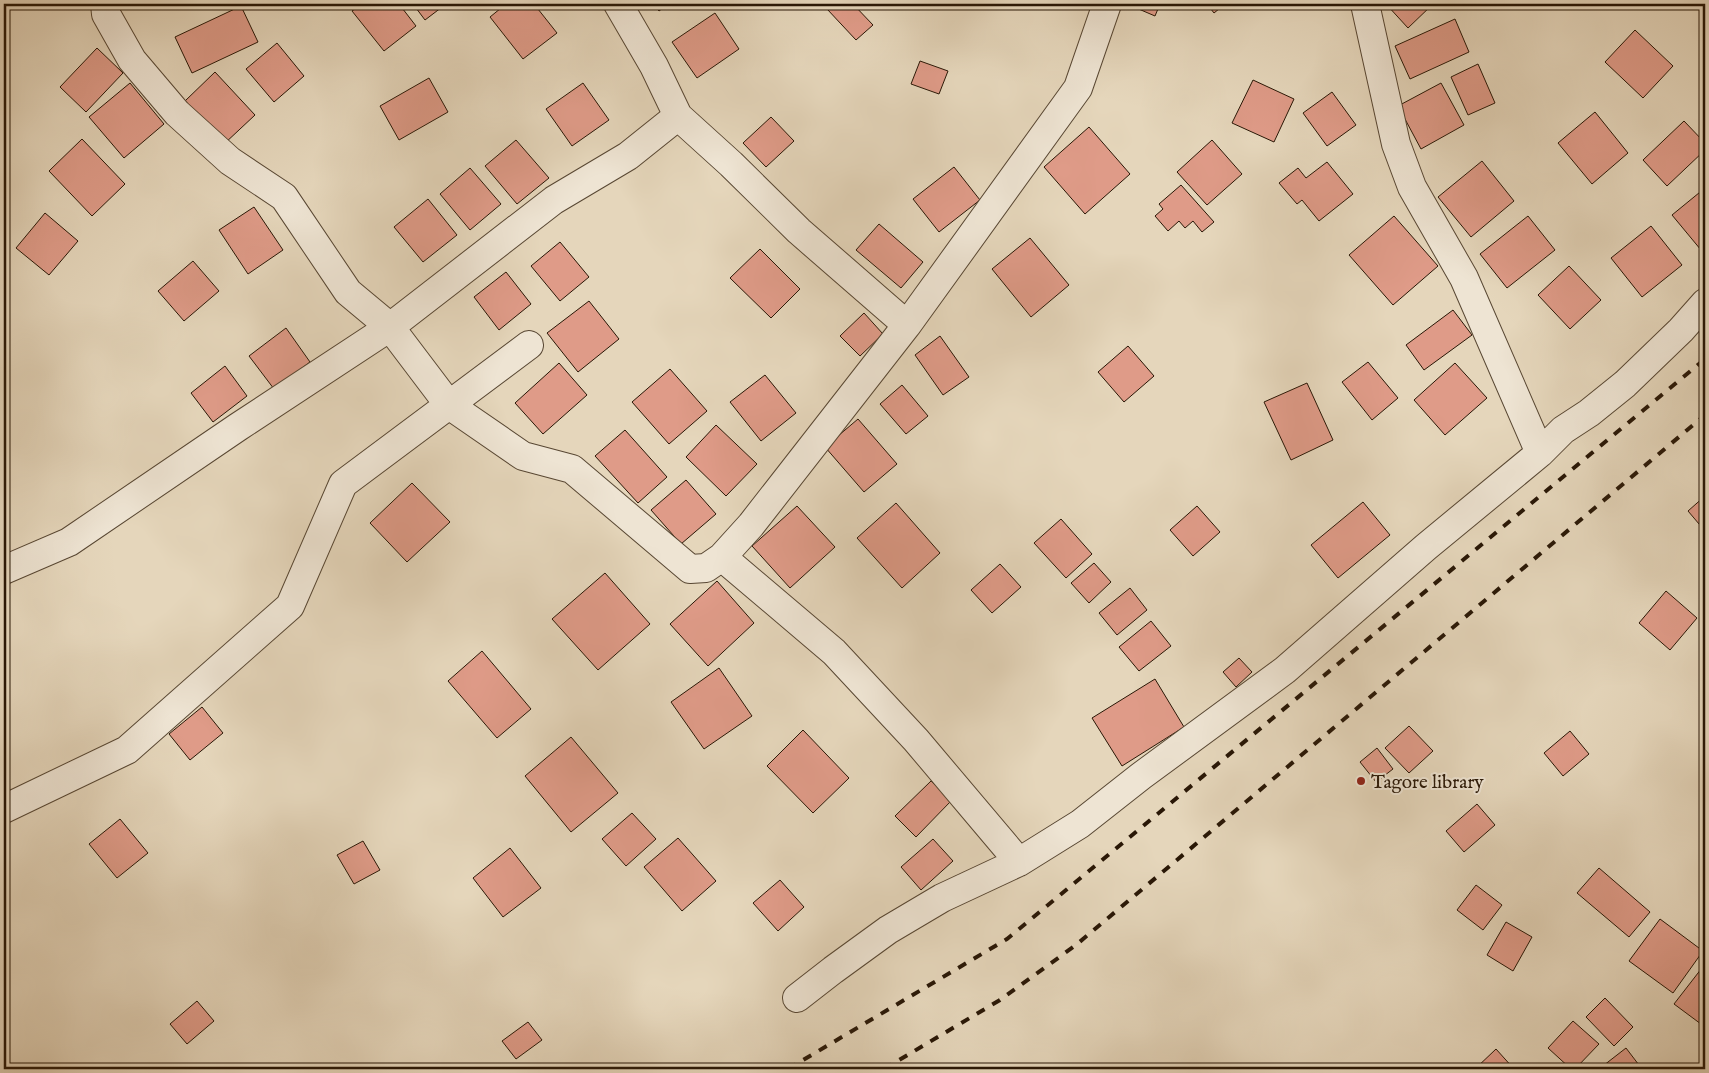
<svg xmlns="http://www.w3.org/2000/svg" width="1709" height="1073" font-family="'IM FELL English',serif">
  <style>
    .building { fill: #df9b88; stroke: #291706 }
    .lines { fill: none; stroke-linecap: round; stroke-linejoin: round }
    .minor-casing { stroke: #584733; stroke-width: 30 }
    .minor { stroke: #eee4d3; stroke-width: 28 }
    .rail { stroke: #291706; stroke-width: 4; stroke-dasharray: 9 9; stroke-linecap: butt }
    .poi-dot { fill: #8f2418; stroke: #eee4d3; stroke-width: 2 }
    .labels { text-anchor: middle; stroke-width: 4; stroke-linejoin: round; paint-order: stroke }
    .poi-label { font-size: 19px; fill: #291706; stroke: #eee4d3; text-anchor: start }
  </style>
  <rect width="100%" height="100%" fill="#e5d6bb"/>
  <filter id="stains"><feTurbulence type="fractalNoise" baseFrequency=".004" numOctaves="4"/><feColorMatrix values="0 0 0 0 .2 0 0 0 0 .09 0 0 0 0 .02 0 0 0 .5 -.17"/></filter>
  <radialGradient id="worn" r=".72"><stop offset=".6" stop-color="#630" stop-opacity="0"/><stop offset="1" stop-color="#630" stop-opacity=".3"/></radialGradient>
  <path class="building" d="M362 4H399L416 26 384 51 352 11Z
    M413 4H446L425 20Z
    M506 4H534L557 33 523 59 490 17Z
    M653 4H668L659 11Z
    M833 4H853L873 25 856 40 827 9Z
    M1127 4H1160L1155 16Z
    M1207 4H1225L1214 13Z
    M1386 4H1433L1408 28Z
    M241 6 258 42 192 73 175 37Z
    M715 13 739 49 697 78 672 42Z
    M1455 19 1469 52 1410 79 1395 46Z
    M1635 30 1673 66 1643 98 1605 62Z
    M277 43 304 76 274 102 246 69Z
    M97 48 123 73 86 112 60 87Z
    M920 61 948 71 939 94 911 84Z
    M1478 64 1495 103 1468 115 1451 77Z
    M215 72 255 115 224 144 185 101Z
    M429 78 448 112 399 140 380 106Z
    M1253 80 1294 99 1274 142 1232 123Z
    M130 83 164 124 124 158 89 117Z
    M583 83 609 120 572 146 546 109Z
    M1441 83 1464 125 1421 149 1398 106Z
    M1332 92 1356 125 1327 146 1303 113Z
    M1595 112 1628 153 1592 184 1558 143Z
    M771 117 794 141 766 167 743 143Z
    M1684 121 1705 143V150L1667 186 1643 160Z
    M1089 127 1130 174 1085 214 1044 167Z
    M82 139 125 184 92 216 49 171Z
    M516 140 549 178 517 204 485 166Z
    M1212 140 1242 174 1207 205 1177 172Z
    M1482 161 1514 201 1471 237 1438 197Z
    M1327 162 1353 194 1319 221 1302 200 1297 204 1279 183 1298 168 1306 178Z
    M954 167 980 200 939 232 913 199Z
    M470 168 501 204 470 230 440 194Z
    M1181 185 1214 222 1202 232 1193 221 1185 228 1179 221 1168 231 1155 216 1163 209 1159 204Z
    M1705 188V247L1701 250 1672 215Z
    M428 199 457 235 423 262 394 227Z
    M254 207 283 250 248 274 219 230Z
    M45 213 78 241 49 275 16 248Z
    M1394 216 1438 266 1393 305 1349 255Z
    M1528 216 1555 250 1507 288 1480 254Z
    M879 224 923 262 901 288 856 250Z
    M1651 226 1682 265 1642 297 1611 258Z
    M1030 238 1069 285 1031 317 992 269Z
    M560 242 589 277 560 301 531 266Z
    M760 249 800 289 771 318 730 278Z
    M193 261 219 291 184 321 158 291Z
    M1569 266 1601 300 1570 329 1538 295Z
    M506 272 531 304 499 330 474 297Z
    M589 301 619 339 578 372 547 333Z
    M1453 310 1472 335 1424 370 1406 345Z
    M864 313 883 334 860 356 840 336Z
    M286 328 310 362 274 389 249 356Z
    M940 336 969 377 943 395 915 355Z
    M1128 346 1154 376 1124 402 1098 372Z
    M1368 362 1398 398 1372 420 1342 382Z
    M559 363 587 395 543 434 515 403Z
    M1455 363 1487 398 1445 435 1414 400Z
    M225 366 247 396 213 422 191 393Z
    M670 369 707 411 669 444 632 402Z
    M765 375 796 413 761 441 730 402Z
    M1307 383 1333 440 1291 460 1264 402Z
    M902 385 928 416 906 434 880 404Z
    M858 419 897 464 864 492 825 447Z
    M716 425 757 464 726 496 686 457Z
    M625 430 667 477 638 503 595 456Z
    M686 480 716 514 681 544 651 510Z
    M412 483 450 522 407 562 370 523Z
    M1705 496V531L1688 511Z
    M1363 502 1390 535 1338 578 1311 545Z
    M896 503 940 553 902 588 857 538Z
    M797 506 835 547 790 588 752 546Z
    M1197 506 1220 532 1193 556 1170 530Z
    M1061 519 1092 554 1066 578 1034 543Z
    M1094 563 1111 582 1089 603 1071 583Z
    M1000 564 1021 587 992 613 971 590Z
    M605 573 650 624 598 670 552 619Z
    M717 581 754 623 708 666 670 624Z
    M1130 588 1147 610 1117 635 1099 613Z
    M1666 591 1697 618 1670 650 1639 623Z
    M1151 621 1171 646 1139 671 1119 647Z
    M482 651 531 709 497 738 448 681Z
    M1239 658 1252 672 1236 687 1223 672Z
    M719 668 752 716 704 749 671 702Z
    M1155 679 1184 727 1122 766 1092 718Z
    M202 707 223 733 190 760 169 734Z
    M1409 726 1433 751 1409 773 1385 748Z
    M803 730 849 778 813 813 767 766Z
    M1570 731 1589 754 1563 776 1544 753Z
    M571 737 618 793 571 832 525 776Z
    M1377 748 1393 769 1376 782 1360 762Z
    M931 781 951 801 916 837 895 816Z
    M1477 804 1495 825 1464 852 1446 831Z
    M632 813 656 839 626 866 602 839Z
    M120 819 148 853 117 878 89 844Z
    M678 838 716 881 682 911 644 867Z
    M933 839 953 861 921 890 901 867Z
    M363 841 380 870 354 884 337 855Z
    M510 848 541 888 503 917 473 878Z
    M1599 868 1650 912 1629 937 1577 893Z
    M780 880 804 907 778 931 753 903Z
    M1476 885 1502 905 1483 930 1457 910Z
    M1660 919 1703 951 1673 993 1629 961Z
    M1506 922 1532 937 1513 971 1487 955Z
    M1705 964V1027L1674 1004Z
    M1605 998 1633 1027 1614 1046 1586 1017Z
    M197 1001 214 1021 187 1044 170 1024Z
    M1573 1021 1599 1044 1575 1069H1571L1548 1048Z
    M528 1022 542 1040 516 1059 502 1041Z
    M1626 1048 1642 1069H1599Z
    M1496 1049 1514 1069H1475Z"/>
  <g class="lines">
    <g class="minor-casing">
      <path id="minor" d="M105 4 106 14 132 60 177 113 230 161 284 197 348 292 390 327 449 405 523 456 572 469 690 569 706 568 722 557 751 525 907 325 1078 88 1107 4
        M1365 4 1396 144 1412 187 1464 278 1540 453
        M678 116 731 164 799 231 907 325
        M722 557 834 652 916 740 1019 862
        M4 570 69 542 238 427 390 327 554 200 628 156 678 116 654 66 618 4
        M4 809 127 750 290 606 343 484 529 345
        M797 998 833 970 888 930 942 898 1019 862 1080 824 1141 776 1285 670 1426 547 1540 453 1563 430 1589 413 1625 384 1681 330 1705 303"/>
    </g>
    <use href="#minor" class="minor"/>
    <path class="rail" d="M788 1069 1007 939 1705 359
      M884 1069 1000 1000 1076 945 1705 415"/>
  </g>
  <circle class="poi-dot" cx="1361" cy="781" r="5"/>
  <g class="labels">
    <g class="poi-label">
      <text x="1371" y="788">Tagore library</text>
    </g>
  </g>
  <rect width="1709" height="1073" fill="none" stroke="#e5d6bb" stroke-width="20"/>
  <rect x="5" y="5" width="1699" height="1063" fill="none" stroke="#291706" stroke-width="2.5"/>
  <rect x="10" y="10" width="1689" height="1053" fill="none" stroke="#291706"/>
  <rect width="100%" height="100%" filter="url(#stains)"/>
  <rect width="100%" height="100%" fill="url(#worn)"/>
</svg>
